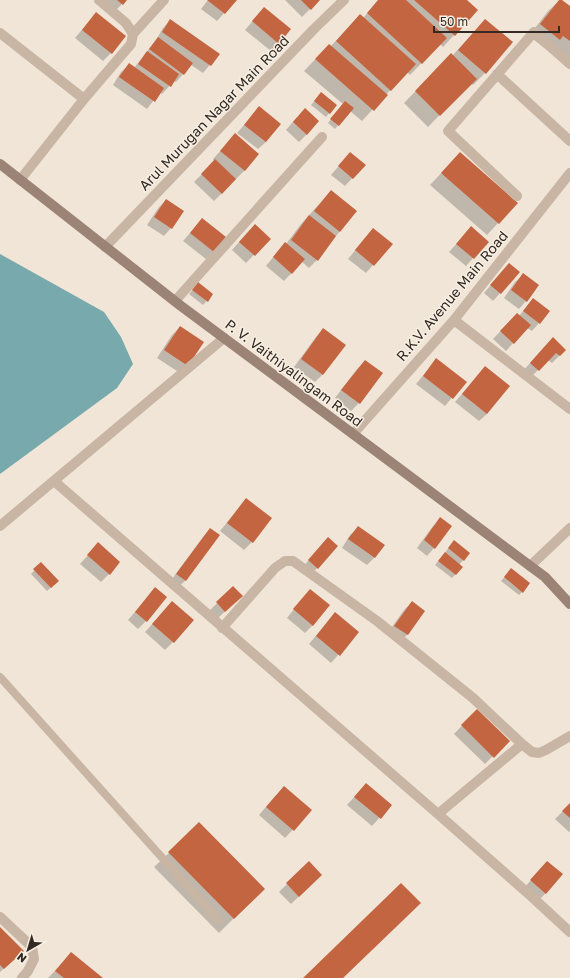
<svg xmlns="http://www.w3.org/2000/svg" width="570" height="978" font-family="'Golos Text',sans-serif">
  <style>
    .water { fill: #77a9ad }
    .shadow { fill: #0003 }
    .building { fill: #c46541 }
    .lines { fill: none; stroke-linecap: round; stroke-linejoin: round }
    .lane { stroke: #c8b5a4; stroke-width: 8 }
    .street { stroke: #c8b5a4; stroke-width: 10 }
    .secondary { stroke: #9b8475; stroke-width: 10 }
    .labels { text-anchor: middle; stroke-width: 3; stroke-linejoin: round; paint-order: stroke }
    .street-label { font-size: 14px; fill: #332a25; stroke: #f8efe3 }
  </style>
  <rect width="100%" height="100%" fill="#f0e5d7"/>
  <path class="water" d="M0 254 104 312 121 337 133 364 117 388 0 474Z"/>
  <path class="shadow" d="M101 0H126L114 12Z
    M208 0H236L217 21 201 9Z
    M285 0H319L302 17Z
    M379 0H466L477 10 443 47 440 44 410 75 407 72 362 121 350 111 335 129 328 123 343 104 304 71 329 45 330 47 360 15 363 18Z
    M560 0 570 8V68L529 36 548 11Z
    M264 8 279 43 271 51 245 30Z
    M96 13 111 53 103 61 75 38Z
    M485 20 511 42 485 73 473 85 471 83 428 127 404 103 451 55 452 56Z
    M170 21 219 54 203 73 191 65 176 82 174 81 162 94 160 92 147 109 113 85 121 72 129 65 134 68 156 40 163 28Z
    M318 97 336 105 326 117 311 105Z
    M259 108 266 142 258 149 237 133Z
    M297 117 307 134 299 142 286 130Z
    M235 135 258 154 244 171 214 201 194 182 215 161 213 159Z
    M460 153 498 223 487 235 430 185Z
    M343 161 364 165 345 186 331 175Z
    M331 191 356 211 317 260 309 268 302 262 284 281 266 266 278 251 286 244 301 224Z
    M166 200 171 228 164 236 147 225 159 207Z
    M202 219 214 251 206 259 183 241Z
    M471 228 473 258 466 266 449 252Z
    M247 233 269 239 246 263 232 250Z
    M366 237 391 244 366 273 348 259Z
    M509 264 519 272 493 301 484 293Z
    M523 275 526 301 519 309 504 298 515 282Z
    M198 284 212 295 203 305 189 294Z
    M533 299 539 323 532 331 527 328 506 351 493 339 509 322 519 316Z
    M180 327 203 342 180 373 157 358 172 335Z
    M324 329 345 345 322 375 315 382 294 367 316 337Z
    M545 346 565 350 552 363 548 360 530 378 523 371Z
    M436 360 465 382 445 406 416 384Z
    M365 361 359 403 351 411 335 398 357 369Z
    M485 367 487 414 479 421 455 402Z
    M246 499 252 542 244 550 220 531Z
    M441 519 434 548 427 556 417 548 433 526Z
    M358 528 375 557 367 565 342 548 350 535Z
    M210 529 218 535 185 581 177 588 169 583 203 537Z
    M328 538 317 568 310 576 301 569Z
    M98 544 109 574 101 582 80 564Z
    M451 545 469 553 459 565 456 574 452 578 435 565Z
    M41 563 58 581 47 591 31 574Z
    M508 573 522 592 519 595 501 581Z
    M233 588 234 603 217 619 209 611Z
    M155 589 146 621 138 629 128 620Z
    M303 598 313 625 305 633 287 618Z
    M172 602 173 642 165 650 145 632Z
    M412 602 424 611 407 635 399 642 387 634 404 610Z
    M335 613 358 632 331 663 309 644Z
    M477 710 508 741 485 764 454 734Z
    M366 784 391 805 372 826 347 805Z
    M276 795 310 811 285 838 259 815Z
    M570 804V831L569 832 555 819Z
    M169 853 263 889 219 933 154 867Z
    M309 862 321 875 291 904 279 892Z
    M540 870 546 893 538 901 523 889Z
    M0 928 23 951 0 972Z
    M72 953 102 978H48Z"/>
  <path class="building" d="M117 0H127L123 5Z
    M207 0H237L225 14Z
    M301 0H320L311 10Z
    M378 0H406L447 38 422 64 367 13Z
    M414 0H467L478 10 455 36Z
    M559 0H562L570 6V41L563 36 560 40 540 24Z
    M264 7 291 29 279 44 252 21Z
    M96 12 126 36 112 54 82 30Z
    M360 14 416 64 391 91 336 41Z
    M170 19 220 54 211 66 162 32Z
    M485 19 513 42 486 74 458 50Z
    M158 37 193 63 184 75 149 49Z
    M329 44 388 95 374 111 315 59Z
    M147 51 179 74 171 87 138 64Z
    M451 53 477 79 440 116 415 91Z
    M129 63 164 88 155 102 119 77Z
    M321 92 337 105 330 114 314 101Z
    M345 101 354 108 339 126 330 119Z
    M259 106 281 124 266 142 244 125Z
    M305 108 319 121 307 135 293 122Z
    M235 133 259 154 245 171 220 151Z
    M350 152 366 165 353 179 338 166Z
    M460 152 518 203 499 224 441 173Z
    M215 159 236 179 222 194 201 174Z
    M331 190 357 211 340 232 314 211Z
    M166 199 184 211 172 229 154 217Z
    M309 215 336 236 318 261 291 240Z
    M202 218 226 237 214 252 190 233Z
    M255 224 271 239 255 256 239 242Z
    M471 226 489 242 474 259 456 244Z
    M373 228 393 244 374 266 355 250Z
    M285 242 305 259 292 274 273 257Z
    M509 263 520 272 501 294 490 285Z
    M523 273 539 285 527 302 511 290Z
    M198 282 213 294 208 302 192 290Z
    M533 298 550 311 540 324 523 311Z
    M517 313 531 325 514 344 500 331Z
    M180 326 204 342 188 366 164 350Z
    M323 328 346 345 323 375 301 359Z
    M553 337 566 350 560 356 556 353 539 371 530 363Z
    M436 358 467 382 453 399 423 376Z
    M365 360 383 373 360 404 341 390Z
    M485 366 510 386 487 414 462 394Z
    M246 498 272 518 253 543 227 523Z
    M440 517 452 526 435 549 424 540Z
    M358 526 385 545 375 558 348 539Z
    M210 528 220 535 186 581 176 574Z
    M328 537 338 546 318 569 308 560Z
    M454 540 470 553 464 561 448 548Z
    M98 542 120 562 110 575 87 555Z
    M445 552 463 567 456 575 438 561Z
    M41 562 59 581 51 588 33 569Z
    M511 568 530 583 523 593 504 577Z
    M233 586 243 596 225 612 216 602Z
    M155 587 167 597 147 622 135 612Z
    M310 589 330 605 313 626 293 609Z
    M172 601 194 620 174 643 152 624Z
    M412 601 425 611 408 635 394 626Z
    M335 612 359 632 340 656 316 636Z
    M477 709 510 741 494 758 461 725Z
    M366 783 392 805 381 819 354 797Z
    M284 786 312 810 294 831 266 807Z
    M570 803V818L562 811Z
    M199 822 265 889 234 919 168 852Z
    M309 861 322 875 299 897 286 883Z
    M547 861 563 874 546 894 530 880Z
    M401 883 421 903 343 978H303Z
    M0 927 24 951 4 969 0 965Z
    M71 952 103 978H64L55 971Z"/>
  <g class="lines">
    <path class="lane" d="M0 677 218 920"/>
    <path class="street" d="M99 0 126 23 133 34
      M0 33 84 99
      M497 74 570 141
      M20 180 84 99 131 44 133 34 164 0
      M517 196 448 131 534 32 570 64
      M105 247 314 29 344 0
      M175 301 322 137
      M454 320 570 409
      M353 434 454 320 570 173
      M54 481 438 814 531 896 570 932
      M0 526 224 338
      M530 566 570 528
      M222 628 275 568 285 561H293L377 621 473 698 522 744 532 752 539 753 546 750 570 736
      M438 814 522 744
      M0 917 32 947 34 959 28 971 22 978"/>
    <path class="secondary" d="M0 164 181 306 545 577 570 604"/>
  </g>
  <g class="labels">
    <g class="street-label">
      <text transform="translate(214 113) rotate(-46)" y="5">Arul Murugan Nagar Main Road</text>
      <text transform="translate(452 296) rotate(-50)" y="5">R.K.V. Avenue Main Road</text>
      <text transform="translate(294 373) rotate(37)" y="5">P. V. Vaithiyalingam Road</text>
    </g>
  </g>
  <g transform="translate(28 950) rotate(218)" stroke="#f8efe3" stroke-width="3" paint-order="stroke">
  <path d="M0-3L7 15L0 10L-7 15Z" fill="#332a25"/>
  <text y="-6" font-size="11" font-weight="bold" text-anchor="middle" fill="#332a25">N</text>
  </g>
  <path d="M434 26v6h125v-6" fill="none" stroke="#332a25" stroke-width="2"/>
  <text x="440" y="26" font-size="12" fill="#332a25" stroke="#f8efe3" stroke-width="3" paint-order="stroke">50 m</text>
</svg>
